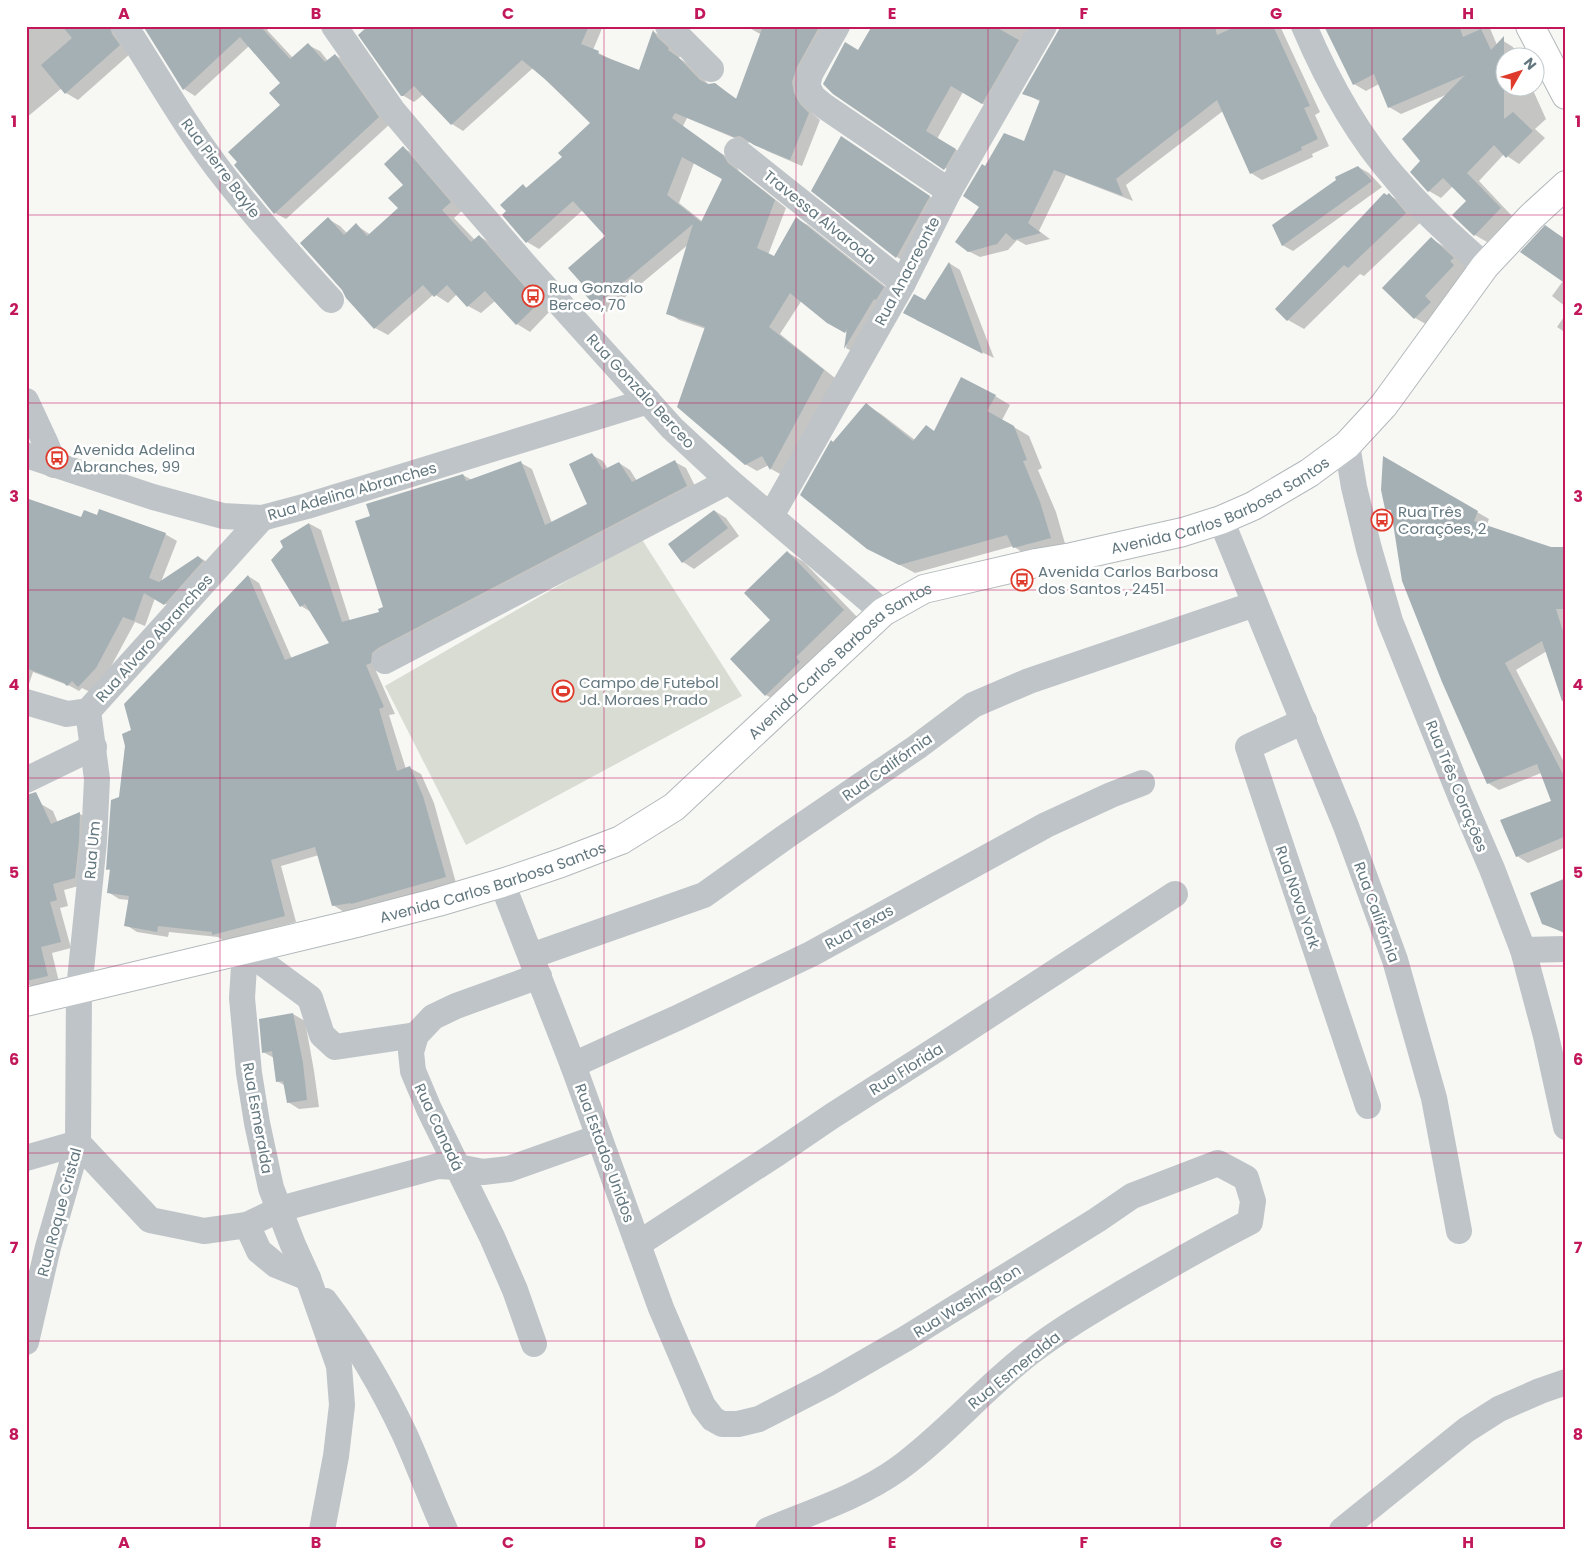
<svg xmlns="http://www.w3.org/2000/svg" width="1592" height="1556" font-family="Poppins,sans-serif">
<rect width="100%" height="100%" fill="#f7f7f4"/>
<!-- green -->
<polygon fill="#d8dcd3" points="641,538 742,696 466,845 385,686"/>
<!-- shadow -->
<g fill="#0003" fill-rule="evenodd">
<polygon points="26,26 123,26 131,53 78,100 66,93 62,88 26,118"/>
<polygon points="144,26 271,26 267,30 293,58 308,45 320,51 328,61 335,55 347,62 390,124 286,219 275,213 281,83 249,46 195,96 184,89"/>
<path d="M370,26H603L593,50L610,59V60L639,71L654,32L665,38L680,56L679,58L690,65L709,85H715L737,99L762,35L746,26H835L812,113L820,120L802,166L767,151L752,142L746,143L687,118L683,126L735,163L739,171L786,208L768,255L775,258L796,219L808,225L895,294L857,354L846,348L848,333L827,322L802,300L780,334L835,378L782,475L771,469L769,465L757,471L745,464L706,329L679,320L668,313L689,244L607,312L596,305L607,236L583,210L539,249L527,242L504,215L523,186L527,188L563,157L592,123L533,68L463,131L452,124L424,94L414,102L402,95ZM694,163L723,179L703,222L679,203Z"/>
<polygon points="874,26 1042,26 993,110 963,92 937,139 967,156 956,175 945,168 859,51"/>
<polygon points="1060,26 1280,26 1320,112 1315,115 1329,146 1312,154 1313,157 1262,180 1251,173 1223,111 1126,185 1133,201 1066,175 1039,231 1050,239 1026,245 1017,240 1008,250 980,257 968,251 981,207 985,168 1024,143 1041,102 1024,93 1058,34"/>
<polygon points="1325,26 1489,26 1497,45 1502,40 1513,47 1518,58 1504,58 1504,88 1532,88 1546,119 1535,129 1545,138 1519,164 1504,154 1479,181 1512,216 1487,242 1475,235 1454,215 1468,201 1453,186 1441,198 1429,191 1422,161 1448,94 1401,114 1389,107 1379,84 1366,91 1354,84"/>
<polygon points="842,138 941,204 908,264 897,257 812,190"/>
<polygon points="403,148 416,155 463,210 454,218 475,240 479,236 492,244 551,310 530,332 517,324 495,301 481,313 468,306 457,294 448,303 434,294 388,335 375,328 328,219 340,226 347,233 356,225 371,235 400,208 404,185"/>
<polygon points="1358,167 1369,173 1382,187 1293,251 1282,245 1338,180"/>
<polygon points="1389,195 1405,204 1421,222 1364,276 1360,274 1304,329 1288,320 1277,309"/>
<polygon points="1545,227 1566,239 1566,307 1552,296 1563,281"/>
<polygon points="1431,239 1447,248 1469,268 1431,327 1415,318"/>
<polygon points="949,263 960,270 994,358 916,320"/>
<polygon points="1566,314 1566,333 1557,327"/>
<polygon points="995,396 1010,405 1002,420 1029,436 1042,468 1038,470 1056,512 1066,547 1029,557 1013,546 915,573 868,548 833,443 866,405 881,414 915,440 935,432"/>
<polygon points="592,455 603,461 608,469 619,463 630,470 637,481 675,462 686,468 698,492 376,671 395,714 389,715 406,769 410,768 421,774 434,803 456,883 362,909 344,912 333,905 319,855 281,866 296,922 224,941 218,937 169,932 168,937 137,932 126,925 129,900 119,899 108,892 111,871 108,869 120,798 248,576 259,583 292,659 331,644 311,612 301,606 284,547 282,542 310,524 321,530 350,621 380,613 463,475 472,480 521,463 532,469 552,523 589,505"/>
<polygon points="1384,458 1489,519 1486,527 1551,548 1566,549 1566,708 1547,651 1516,670 1566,766 1566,847 1528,863 1517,856 1552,801 1541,773 1499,790 1488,783 1392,511 1386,508"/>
<polygon points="26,499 82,519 165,534 177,541 161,582 199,557 210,564 176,610 155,598 145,626 135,622 107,674 90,692 82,688 79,691 70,686 33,672 28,687 26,686"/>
<polygon points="715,511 726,518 739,536 694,569 683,562"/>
<polygon points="787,552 804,562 860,620 782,704 766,695 772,620"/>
<polygon points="26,803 41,804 53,811 58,823 80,814 91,820 86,884 64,890 68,906 60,908 71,948 52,953 59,982 34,988 26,983"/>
<polygon points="1566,879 1566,934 1543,923"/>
<polygon points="293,1014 305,1021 314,1071 319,1107 299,1109 288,1102 284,1085 277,1081 274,1058 263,1052"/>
</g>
<!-- building -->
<g fill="#a5b0b4" fill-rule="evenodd">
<polygon points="62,26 110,26 112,34 120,45 65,94 41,65 72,38"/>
<polygon points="143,26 260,26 290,59 308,43 325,62 335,54 379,117 274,214 234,165 237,162 228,152 280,105 269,93 280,83 240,37 183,90"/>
<path d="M368,26H589L581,44L599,51L598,54L639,70L653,30L657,37L669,48L668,50L678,57L700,80L708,84L715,83L736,99L763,26L819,27L797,67L792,82L794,93L800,104L809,113L790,160L754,145L740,136L734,137L675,113L672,118L723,155L728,163L775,200L757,248L774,256L796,217L884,287L876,300L874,299L844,349L847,328L845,333L827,323L790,293L769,327L824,370L770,470L762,456L745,465L677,407L705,327L666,314L693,224L595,306L580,289L583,285L568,268L605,236L573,201L526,243L502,215L506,211L500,205L523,184L526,188L562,157L558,153L590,123L546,80L522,60L451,125L414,86L403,96H401L358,35ZM682,157L722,179L701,222L667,195Z"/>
<polygon points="872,26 994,26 1019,40 982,104 951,86 935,114 926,131 956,149 944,170 833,94 823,84 845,42 858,50"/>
<polygon points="1061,26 1215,26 1217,35 1237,26 1273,26 1310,106 1304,108 1318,139 1301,147 1302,150 1250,174 1217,100 1116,179 1123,196 1054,170 1028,223 1041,233 1014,240 1006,233 997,244 968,252 955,242 979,207 963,196 982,164 985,166 1004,133 1024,141 1040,100 1022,94"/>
<polygon points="1324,26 1459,26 1463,37 1481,29 1491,50 1504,36 1504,119 1513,112 1533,131 1506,158 1494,145 1467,173 1501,208 1474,236 1452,215 1466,201 1443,178 1428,192 1410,172 1420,161 1402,139 1465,75 1388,108 1374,74 1353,85"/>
<polygon points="841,136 930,196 896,258 811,191"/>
<polygon points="403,146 451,202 442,210 471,242 479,235 539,303 516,325 485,291 467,307 447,285 434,297 423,285 374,329 346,298 342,290 300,243 328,217 344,235 356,223 367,236 398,208 388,198 403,185 384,164"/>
<polygon points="1358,166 1372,181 1282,246 1272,225 1336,180 1335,177"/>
<polygon points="1384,193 1387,195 1389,193 1406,213 1348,268 1344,265 1287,321 1275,309"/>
<polygon points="1545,225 1566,240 1566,284 1520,252"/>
<polygon points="1431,237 1454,258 1450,261 1454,265 1425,296 1431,302 1414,319 1382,288"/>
<polygon points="949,262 969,316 983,354 903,313 914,294 925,300"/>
<polygon points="961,377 996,395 987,411 1014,426 1027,460 1023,461 1040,502 1051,538 1013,548 1007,535 899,565 867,549 800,495 831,440 833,442 866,403 913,441 926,425 934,431"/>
<polygon points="592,453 603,470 619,462 632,482 675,460 687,486 378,648 372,653 371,663 366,665 384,707 379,709 397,771 410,766 423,796 446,877 351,904 351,903 332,906 315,847 271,860 285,916 212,935 212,932 158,926 157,932 124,926 129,896 107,893 110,869 106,870 111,800 119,797 125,746 122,734 131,730 124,704 248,575 285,660 329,643 305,604 300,607 271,560 283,547 280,541 309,523 342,622 379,612 378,609 383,607 355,521 370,516 366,504 463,474 466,481 521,461 545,525 587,504 569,464"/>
<polygon points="1383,456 1478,511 1474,521 1551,547 1566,547 1566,609 1556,609 1566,641 1566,700 1562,701 1542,641 1505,663 1566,780 1566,836 1516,857 1500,820 1551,801 1537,764 1487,784 1442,682 1402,581 1391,510 1385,509 1381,490"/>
<polygon points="26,498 81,517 84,510 97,515 99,509 166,533 149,578 159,582 198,556 203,561 164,605 144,593 134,621 123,617 96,668 78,687 72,681 67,686 64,683 26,668"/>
<polygon points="714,510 728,528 682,563 668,544"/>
<polygon points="787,551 844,610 796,657 800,662 765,696 730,659 770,620 744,593"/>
<polygon points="36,792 51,824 80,812 79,841 75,878 53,884 57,900 50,902 61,942 41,947 48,976 26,981 26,795"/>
<polygon points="1566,878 1566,933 1542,924 1530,893"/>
<polygon points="293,1013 303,1063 307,1100 287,1103 283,1081 276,1082 272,1051 262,1053 259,1019"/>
</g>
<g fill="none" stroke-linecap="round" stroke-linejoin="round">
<!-- major casing -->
<g stroke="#b2b8bb" stroke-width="30">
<g id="major">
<polyline points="1530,26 1566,95"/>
<path id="s1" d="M26,1002L357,923L438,902L502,883L561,863L621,840L674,807L883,612L924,589L1036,563L1072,557L1183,532L1221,520L1253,506L1309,473L1347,445L1384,405L1485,266L1531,217L1566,185"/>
</g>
</g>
<!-- minor -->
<g stroke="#bec4c7" stroke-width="26">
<path d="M125,26C158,77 188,131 226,179C259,221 295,261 331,300"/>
<polyline points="334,26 393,111 436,162 525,265 672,428 729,481 883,612"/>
<polyline points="668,26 711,69"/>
<polyline points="837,26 810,74 807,86 813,97 824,106 949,191"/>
<path d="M1304,26C1327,80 1357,135 1396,179C1423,211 1454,238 1485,266"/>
<polyline points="737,151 903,283"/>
<polyline points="26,401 46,444 54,465"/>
<polyline points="1347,445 1354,487 1369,549 1390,621 1460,795 1492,869 1523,950 1546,1036 1566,1127"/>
<polyline points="26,455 153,497 223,516 262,518 307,506 648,401"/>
<polyline points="771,516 903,283 949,191 1044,26"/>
<polyline points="1221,520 1346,826 1395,960 1434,1098 1459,1231"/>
<polyline points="385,661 729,481"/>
<polyline points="26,702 67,714 88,711 262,518"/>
<polyline points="1304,721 1248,747 1368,1106"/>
<polyline points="26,780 94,747"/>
<path d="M502,883L573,1065L661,1308L703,1406L713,1419L722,1424H738L759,1419L827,1384L905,1339L1097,1220L1132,1196L1218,1163L1246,1178L1253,1201L1250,1222C1207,1244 1165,1268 1124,1292C1092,1311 1061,1329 1031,1352C984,1388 946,1434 898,1469C859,1497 811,1512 768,1530"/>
<polyline points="245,950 242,998 249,1073 257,1123 271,1188 293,1245 308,1278 339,1366 342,1405 336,1456 322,1530"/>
<polyline points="245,950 310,998 322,1035 335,1047 416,1035"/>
<polyline points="1523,950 1566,949"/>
<polyline points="531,956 704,895 788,835 917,747 973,705 1029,681 1255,604"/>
<polyline points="573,1065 677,1018 811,954 1046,825 1111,795 1142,783"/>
<polyline points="26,1158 78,1143 150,1220 204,1231 247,1225"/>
<polyline points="638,1244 776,1154 832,1116 940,1047 1175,894"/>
<polyline points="308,1278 276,1265 259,1251 247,1225 280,1209 438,1166 458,1167 483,1172 509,1169 599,1137"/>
<path d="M325,1301C356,1342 383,1388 405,1435C419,1466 431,1499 445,1530"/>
<polyline points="26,1342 48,1247 78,1143 79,990 94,842 97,779 88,711"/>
<polyline points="534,1344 515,1290 492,1237 429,1109 413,1071 411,1052 416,1035 433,1017 456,1006 539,976"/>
<polyline points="1342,1530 1466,1430 1499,1409 1540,1391 1566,1382"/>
</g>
<!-- major -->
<use href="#major" stroke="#fff" stroke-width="28"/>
</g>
<!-- grid -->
<path fill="none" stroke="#c2185b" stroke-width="1" stroke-opacity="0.55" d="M220,26V1530M412,26V1530M604,26V1530M796,26V1530M988,26V1530M1180,26V1530M1372,26V1530M26,215H1566M26,403H1566M26,590H1566M26,778H1566M26,966H1566M26,1153H1566M26,1341H1566"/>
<!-- icons -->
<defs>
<g id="bus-ring" transform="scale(1.125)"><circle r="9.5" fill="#fff" stroke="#df3b2c" stroke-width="1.5"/><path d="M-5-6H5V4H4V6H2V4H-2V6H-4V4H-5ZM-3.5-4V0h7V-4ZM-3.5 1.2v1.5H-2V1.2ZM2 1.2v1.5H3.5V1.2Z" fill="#df3b2c"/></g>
<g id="stadium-ring" transform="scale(1.125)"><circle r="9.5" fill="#fff" stroke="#df3b2c" stroke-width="1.5"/><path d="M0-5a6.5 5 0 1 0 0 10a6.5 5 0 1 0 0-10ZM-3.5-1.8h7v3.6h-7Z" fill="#df3b2c"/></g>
</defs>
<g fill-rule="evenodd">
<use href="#bus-ring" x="533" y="296"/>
<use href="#bus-ring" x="57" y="458"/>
<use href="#bus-ring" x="1382" y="520"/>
<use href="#bus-ring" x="1022" y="580"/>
<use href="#stadium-ring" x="563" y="691"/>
</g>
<g text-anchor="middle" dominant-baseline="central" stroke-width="5" stroke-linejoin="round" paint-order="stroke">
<!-- street labels -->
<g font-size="15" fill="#63777f" stroke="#fff">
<text transform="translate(221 168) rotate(53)">Rua Pierre Bayle</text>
<text transform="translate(820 217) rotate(39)">Travessa Alvaroda</text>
<text transform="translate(907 271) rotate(-62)">Rua Anacreonte</text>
<text transform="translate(641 391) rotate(47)">Rua Gonzalo Berceo</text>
<text transform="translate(352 491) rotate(-16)">Rua Adelina Abranches</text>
<text stroke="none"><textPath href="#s1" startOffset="1322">Avenida Carlos Barbosa Santos</textPath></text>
<text transform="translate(154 638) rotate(-48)">Rua Alvaro Abranches</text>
<text stroke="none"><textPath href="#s1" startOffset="902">Avenida Carlos Barbosa Santos</textPath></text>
<text transform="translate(887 767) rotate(-35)">Rua Califórnia</text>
<text transform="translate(1457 786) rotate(68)">Rua Três Corações</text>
<text transform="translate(92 850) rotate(-85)">Rua Um</text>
<text stroke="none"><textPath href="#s1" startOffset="482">Avenida Carlos Barbosa Santos</textPath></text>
<text transform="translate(1298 897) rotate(71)">Rua Nova York</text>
<text transform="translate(1377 912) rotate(70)">Rua Califórnia</text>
<text transform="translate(859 927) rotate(-29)">Rua Texas</text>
<text transform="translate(906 1069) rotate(-32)">Rua Florida</text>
<text transform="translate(258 1118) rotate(80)">Rua Esmeralda</text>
<text transform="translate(439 1127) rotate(65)">Rua Canadá</text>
<text transform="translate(605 1153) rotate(70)">Rua Estados Unidos</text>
<text transform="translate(59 1212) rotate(-75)">Rua Roque Cristal</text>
<text transform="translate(967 1301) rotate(-32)">Rua Washington</text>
<text transform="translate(1014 1370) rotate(-39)">Rua Esmeralda</text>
</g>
<!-- poi labels -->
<g font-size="15" fill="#63777f" stroke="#fff" text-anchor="start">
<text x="549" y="287">Rua Gonzalo<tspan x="549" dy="17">Berceo, 70</tspan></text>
<text x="73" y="449">Avenida Adelina<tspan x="73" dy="17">Abranches, 99</tspan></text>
<text x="1398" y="511">Rua Três<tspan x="1398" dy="17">Corações, 2</tspan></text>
<text x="1038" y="571">Avenida Carlos Barbosa<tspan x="1038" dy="17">dos Santos , 2451</tspan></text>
<text x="579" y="682">Campo de Futebol<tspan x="579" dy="17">Jd. Moraes Prado</tspan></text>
</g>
</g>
<!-- border -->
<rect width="1592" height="1556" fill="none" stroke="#ffffff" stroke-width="55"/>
<!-- north arrow -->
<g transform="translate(1520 72) rotate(51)"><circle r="24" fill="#ffffff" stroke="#c1c9cc"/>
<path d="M0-4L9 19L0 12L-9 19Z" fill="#df3b2c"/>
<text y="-8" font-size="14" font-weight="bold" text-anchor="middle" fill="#63777f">N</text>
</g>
<rect x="28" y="28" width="1536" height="1500" fill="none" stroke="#c2185b" stroke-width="2"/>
<g font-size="16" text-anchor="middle" font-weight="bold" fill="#c2185b">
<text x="124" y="19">A</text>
<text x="316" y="19">B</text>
<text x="508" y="19">C</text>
<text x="700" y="19">D</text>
<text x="892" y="19">E</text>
<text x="1084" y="19">F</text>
<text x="1276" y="19">G</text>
<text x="1468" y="19">H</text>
<text x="14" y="127">1</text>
<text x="1578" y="127">1</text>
<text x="14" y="315">2</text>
<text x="1578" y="315">2</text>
<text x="14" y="502">3</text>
<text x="1578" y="502">3</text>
<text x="14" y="690">4</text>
<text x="1578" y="690">4</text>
<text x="14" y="878">5</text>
<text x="1578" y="878">5</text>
<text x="14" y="1065">6</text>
<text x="1578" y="1065">6</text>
<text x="14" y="1253">7</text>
<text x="1578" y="1253">7</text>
<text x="14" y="1440">8</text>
<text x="1578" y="1440">8</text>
<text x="124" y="1548">A</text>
<text x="316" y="1548">B</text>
<text x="508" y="1548">C</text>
<text x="700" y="1548">D</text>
<text x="892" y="1548">E</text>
<text x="1084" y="1548">F</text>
<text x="1276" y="1548">G</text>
<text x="1468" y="1548">H</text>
</g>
</svg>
